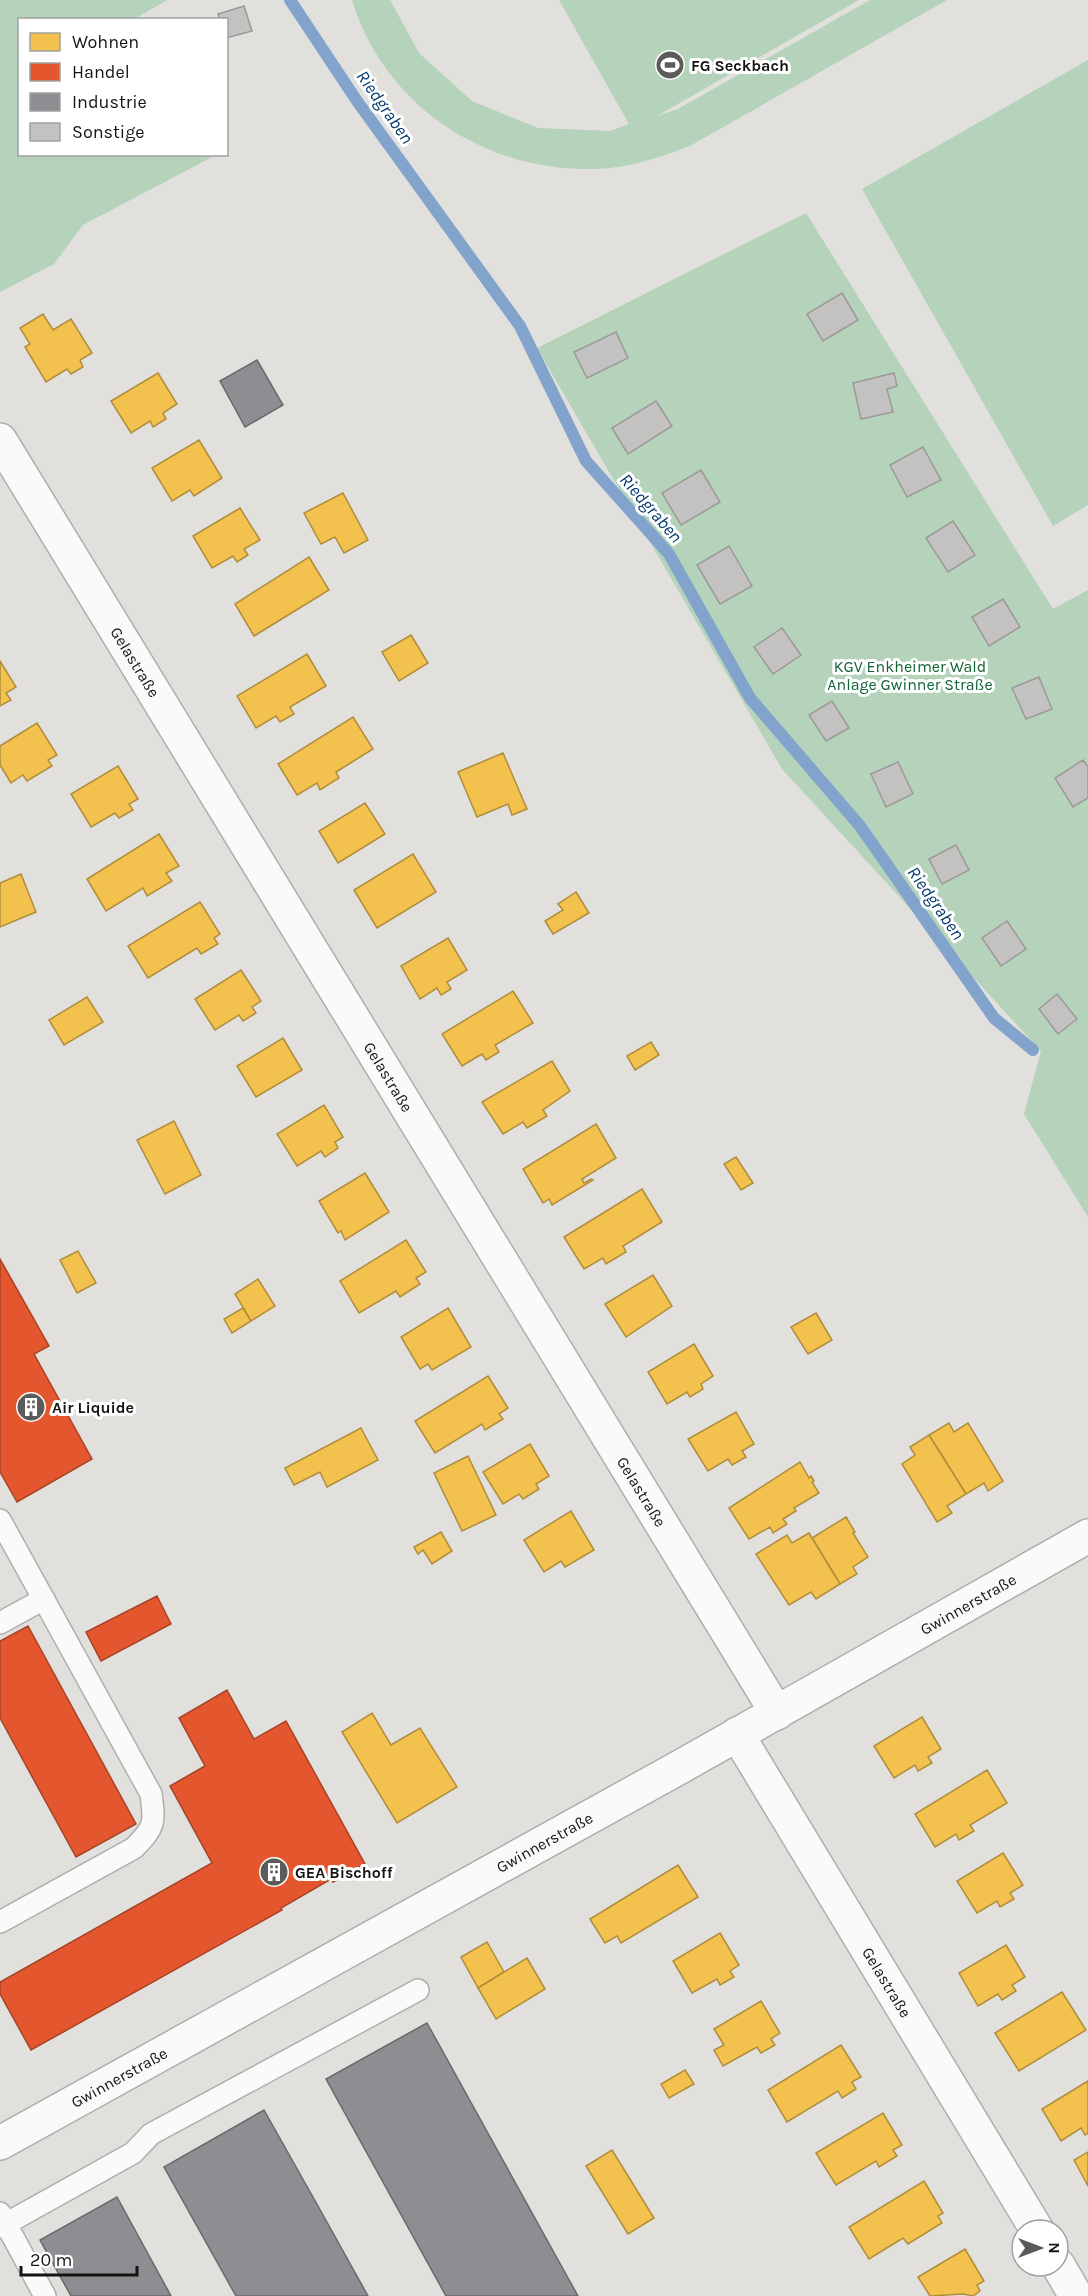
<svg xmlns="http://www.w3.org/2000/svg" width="1088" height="2296" font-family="Karla,sans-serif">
<rect width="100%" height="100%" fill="#e1e0dd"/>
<!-- green -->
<g fill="#b5d2bb">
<polygon points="0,0 167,0 136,18 136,19 20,20 20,154 214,156 83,225 54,264 0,292"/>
<path d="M352,0H390L419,53L472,101L538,128L610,131L629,124L559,0H859L657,116L678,109L870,0H947L690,146C658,158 627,169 592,169C484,171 384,105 352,0Z"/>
<polygon points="1088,60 1088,505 1053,526 862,189"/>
<polygon points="806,213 1053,609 1088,590 1088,1217 1024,1114 1041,1051 782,769 537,348"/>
</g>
<!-- homes -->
<g fill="#f2c14e" stroke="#b08d3c" stroke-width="1.5">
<polygon points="43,314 53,330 71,319 92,353 80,360 83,367 71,374 67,369 46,382 25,347 30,344 20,328"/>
<polygon points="158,373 177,404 163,413 166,419 153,427 150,421 131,433 111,401"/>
<polygon points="199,440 222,478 194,496 190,490 172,501 152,468"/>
<polygon points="343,493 368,540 344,553 335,537 321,544 304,513"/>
<polygon points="240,508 260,540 244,549 248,555 237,562 233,556 212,568 193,536"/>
<polygon points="309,557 329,590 254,636 235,604"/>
<polygon points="411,635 428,663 399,681 382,652"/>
<polygon points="307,654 326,686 290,707 294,714 280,722 276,716 256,728 237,696"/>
<polygon points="0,661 16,687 6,693 11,700 0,706"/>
<polygon points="353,717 373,749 336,772 339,778 320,790 317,783 297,795 278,764"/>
<polygon points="37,723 57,755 48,760 52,766 27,781 23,775 11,783 0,765 0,746"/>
<polygon points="503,753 527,809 512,815 508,804 477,817 458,772"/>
<polygon points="118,766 138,799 129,804 133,810 119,818 115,813 91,827 71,794"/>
<polygon points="365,803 385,834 338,863 319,831"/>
<polygon points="159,834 179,866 166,873 172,881 147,896 143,888 106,911 87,879"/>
<polygon points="413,854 436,892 377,928 354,890"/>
<polygon points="21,874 36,912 0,927 0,883"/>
<polygon points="576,892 589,913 553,934 545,921 563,910 558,904"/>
<polygon points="200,902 220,934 214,938 218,944 201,954 197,948 148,978 128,946"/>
<polygon points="448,938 467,970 447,982 451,989 441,995 437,988 420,999 401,966"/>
<polygon points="241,970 261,1001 252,1007 256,1013 243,1021 239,1015 215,1030 195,999"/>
<polygon points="513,991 533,1023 495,1045 499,1052 486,1060 482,1054 462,1066 442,1034"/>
<polygon points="87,997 103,1022 64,1045 49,1020"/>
<polygon points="283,1038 302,1070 256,1097 237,1066"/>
<polygon points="651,1042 659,1055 635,1070 627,1056"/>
<polygon points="552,1061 570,1091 543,1110 547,1116 527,1128 523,1122 503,1134 482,1102"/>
<polygon points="324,1105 343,1137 335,1142 338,1148 325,1157 321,1151 297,1166 277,1134"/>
<polygon points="174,1121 201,1175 165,1194 137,1140"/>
<polygon points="596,1124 616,1158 582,1179 584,1183 591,1179 593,1180 552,1205 549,1199 543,1203 523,1169"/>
<polygon points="736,1157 753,1183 741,1190 724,1164"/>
<polygon points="365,1173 389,1212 345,1240 341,1231 338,1233 319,1201"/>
<polygon points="642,1189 662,1222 623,1246 626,1252 606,1264 603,1258 584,1269 564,1237"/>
<polygon points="406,1240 426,1272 416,1278 420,1284 400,1297 396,1291 359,1313 340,1281"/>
<polygon points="78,1251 96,1283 77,1293 60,1260"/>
<polygon points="653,1275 672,1306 626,1337 605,1304"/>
<polygon points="258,1279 275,1306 251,1321 235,1294"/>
<polygon points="243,1308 251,1321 232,1333 224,1319"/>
<polygon points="448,1308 471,1347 432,1370 428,1364 420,1369 401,1337"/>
<polygon points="816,1313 832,1340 808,1354 791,1327"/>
<polygon points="694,1344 713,1376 701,1384 703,1389 690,1397 687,1392 667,1404 648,1372"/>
<polygon points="488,1376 508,1408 499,1414 503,1419 485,1430 482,1424 435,1453 415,1421"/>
<polygon points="736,1412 754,1444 742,1451 746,1457 732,1465 728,1459 708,1471 688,1439"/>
<polygon points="949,1423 954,1432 968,1423 1003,1481 988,1491 984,1483 966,1494 929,1435"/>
<polygon points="361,1428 378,1460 327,1487 320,1472 294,1485 285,1468"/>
<polygon points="929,1435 966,1494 947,1506 952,1513 937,1522 902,1464 915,1455 910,1447"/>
<polygon points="530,1444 549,1476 536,1484 539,1489 523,1499 519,1494 503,1504 483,1472"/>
<polygon points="468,1456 496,1515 462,1531 434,1473"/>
<polygon points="800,1462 809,1478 811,1476 814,1481 812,1482 819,1493 794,1508 796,1511 783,1519 787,1524 773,1533 770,1527 749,1539 729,1508"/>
<polygon points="571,1511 594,1550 565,1567 561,1561 544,1572 524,1540"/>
<polygon points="846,1517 855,1532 853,1533 868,1557 853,1567 857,1574 840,1584 812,1538"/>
<polygon points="441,1532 452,1551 432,1564 423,1550 418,1554 414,1547"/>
<polygon points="809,1533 840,1584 816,1599 811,1592 789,1605 756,1554 787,1535 792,1543"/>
<polygon points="372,1713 391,1745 420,1728 457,1787 397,1823 342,1732"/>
<polygon points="922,1717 941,1749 928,1757 932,1763 918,1771 915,1765 894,1778 874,1746"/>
<polygon points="987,1770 1007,1803 970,1825 974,1831 959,1840 956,1834 935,1847 915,1814"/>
<polygon points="1003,1853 1023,1885 1010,1893 1014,1899 1000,1907 997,1901 977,1913 957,1881"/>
<polygon points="678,1865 698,1897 621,1943 617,1936 605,1943 590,1919"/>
<polygon points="720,1933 739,1965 730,1971 734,1977 720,1985 717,1979 692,1993 673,1961"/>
<polygon points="487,1942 504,1972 478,1988 461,1957"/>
<polygon points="1006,1945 1025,1977 1012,1985 1016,1991 1002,2000 998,1994 978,2006 959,1973"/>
<polygon points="527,1958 545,1989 496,2019 478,1988"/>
<polygon points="1062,1992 1086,2030 1019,2071 995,2033"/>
<polygon points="761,2001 780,2033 771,2039 775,2045 761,2053 757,2047 723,2066 714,2050 724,2045 714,2029"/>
<polygon points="841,2045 861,2077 852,2082 856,2089 842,2098 838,2091 787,2122 768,2090"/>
<polygon points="685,2070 694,2084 669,2098 661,2084"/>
<polygon points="1088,2081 1088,2133 1085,2135 1081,2128 1061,2141 1042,2109"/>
<polygon points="883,2113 902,2145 893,2150 897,2156 879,2167 876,2161 836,2185 816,2153"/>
<polygon points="612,2150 654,2218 628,2234 586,2166"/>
<polygon points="1088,2152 1088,2186 1074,2160"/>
<polygon points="924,2181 943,2213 938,2216 942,2223 908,2244 903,2238 869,2259 849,2227"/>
<polygon points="965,2249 984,2281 977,2285 980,2291 973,2296 963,2294 930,2296 918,2277"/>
</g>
<!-- shops -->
<g fill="#e4572e" stroke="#a64326" stroke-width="1.5">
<polygon points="0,1259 49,1346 34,1354 92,1459 17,1502 0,1472"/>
<polygon points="157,1596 171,1624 101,1661 86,1632"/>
<polygon points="28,1626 136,1824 76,1857 0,1718 0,1641"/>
<polygon points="227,1690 254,1739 286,1721 365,1864 333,1882 331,1879 281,1908 282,1910 31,2050 0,1994 0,1982 212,1863 170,1786 205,1766 179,1718"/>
</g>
<!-- industry -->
<g fill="#8d8d92" stroke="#69696c" stroke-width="1.5">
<polygon points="257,360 283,405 245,427 220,381"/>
<polygon points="427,2023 578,2296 446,2296 326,2079"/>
<polygon points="264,2110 318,2206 368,2296 236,2296 164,2167"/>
<polygon points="117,2197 171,2296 71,2296 40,2240"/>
</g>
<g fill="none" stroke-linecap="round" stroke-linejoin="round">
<!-- stream -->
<polyline stroke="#82a4cc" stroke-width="12" points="290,0 357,101 520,326 586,461 669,554 750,698 860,826 994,1018 1033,1050"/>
</g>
<!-- building -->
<g fill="#c3c2c0" stroke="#9b9a98" stroke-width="1.5">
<polygon points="244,6 252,31 226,38 226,20 220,20 218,14"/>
<polygon points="842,293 858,320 823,341 807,314"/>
<polygon points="616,332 628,358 587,378 574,352"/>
<polygon points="894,373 897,386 887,389 893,412 861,419 853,383"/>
<polygon points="656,401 672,426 628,454 612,428"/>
<polygon points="923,447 941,480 907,497 890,465"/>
<polygon points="701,470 720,502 681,525 662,493"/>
<polygon points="953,521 975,555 948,572 926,538"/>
<polygon points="729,546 752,586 720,604 697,565"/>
<polygon points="1003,599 1020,627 989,646 972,617"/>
<polygon points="782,628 801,655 773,674 754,647"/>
<polygon points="1039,677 1052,709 1026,719 1012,688"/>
<polygon points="832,701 849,728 826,741 809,715"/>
<polygon points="1083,760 1088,767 1088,798 1073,807 1055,778"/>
<polygon points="898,762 913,794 886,807 871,774"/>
<polygon points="956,845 969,870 942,884 929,859"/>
<polygon points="1007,921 1026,949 1001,966 982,938"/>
<polygon points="1057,994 1077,1019 1058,1034 1039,1009"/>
</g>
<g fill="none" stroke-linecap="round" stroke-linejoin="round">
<!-- lane casing -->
<g stroke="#b0aeac" stroke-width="24">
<g id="lane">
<path d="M0,1520L151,1794C155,1823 155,1827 134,1848L0,1922"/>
<polyline points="0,1623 44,1599"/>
<polyline points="0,2213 45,2296"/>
<polyline points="0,2227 133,2153 151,2134 418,1990"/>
</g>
</g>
<!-- street casing -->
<g stroke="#b0aeac" stroke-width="36">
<g id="street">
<path id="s1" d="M0,440L777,1713"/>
<path id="s2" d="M737,1734L1037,2230"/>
<path id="s3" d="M0,2143L680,1767L1088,1536"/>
<polyline points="1058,2265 1076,2296"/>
</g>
</g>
<!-- lane -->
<use href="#lane" stroke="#fafafa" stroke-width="21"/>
<!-- street -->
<use href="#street" stroke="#fafafa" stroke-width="33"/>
</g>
<!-- icons -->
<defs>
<g id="stadium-disc" transform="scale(1.5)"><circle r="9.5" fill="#5c5b5a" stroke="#fff"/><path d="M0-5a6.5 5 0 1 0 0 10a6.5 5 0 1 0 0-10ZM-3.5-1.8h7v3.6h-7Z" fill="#fff"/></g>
<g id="building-disc" transform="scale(1.5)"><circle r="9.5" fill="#5c5b5a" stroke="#fff"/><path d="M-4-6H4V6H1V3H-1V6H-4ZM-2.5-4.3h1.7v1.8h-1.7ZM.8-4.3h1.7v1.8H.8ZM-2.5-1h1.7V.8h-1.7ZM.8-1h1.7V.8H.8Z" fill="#fff"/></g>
</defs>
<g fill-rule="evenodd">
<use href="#stadium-disc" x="670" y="65"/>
<use href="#building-disc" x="31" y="1407"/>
<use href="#building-disc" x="274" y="1872"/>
</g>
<g text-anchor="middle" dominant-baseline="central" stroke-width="6" stroke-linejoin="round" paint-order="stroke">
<!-- poi labels -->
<g font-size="16" font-weight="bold" fill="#151413" stroke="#fff" text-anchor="start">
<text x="691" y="65">FG Seckbach</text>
<text x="52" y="1407">Air Liquide</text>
<text x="295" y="1872">GEA Bischoff</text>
</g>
<!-- street labels -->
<g font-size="16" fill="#151413" stroke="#fff">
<text stroke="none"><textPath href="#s1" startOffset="260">Gelastraße</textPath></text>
<text stroke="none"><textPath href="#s1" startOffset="746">Gelastraße</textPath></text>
<text stroke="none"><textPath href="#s1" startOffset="1232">Gelastraße</textPath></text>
<text stroke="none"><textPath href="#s3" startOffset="1108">Gwinnerstraße</textPath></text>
<text stroke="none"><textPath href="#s3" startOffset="622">Gwinnerstraße</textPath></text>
<text stroke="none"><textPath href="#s2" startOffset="290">Gelastraße</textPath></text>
<text stroke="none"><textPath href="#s3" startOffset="136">Gwinnerstraße</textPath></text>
</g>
<!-- park labels -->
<g font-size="16" fill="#126435" stroke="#fff">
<text x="910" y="666">KGV Enkheimer Wald<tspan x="910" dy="18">Anlage Gwinner Straße</tspan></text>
</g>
<!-- water labels -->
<g font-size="18" font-style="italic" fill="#043970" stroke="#fff">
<text transform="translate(385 107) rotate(55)">Riedgraben</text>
<text transform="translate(651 508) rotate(49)">Riedgraben</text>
<text transform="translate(936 903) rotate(55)">Riedgraben</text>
</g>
</g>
<!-- legend -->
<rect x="18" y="18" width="210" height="138" fill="#ffffff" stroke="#a1a1a1" stroke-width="1.5"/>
<rect x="30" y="33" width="30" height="18" fill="#f2c14e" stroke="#a1a1a1" stroke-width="1.5"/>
<text x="72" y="48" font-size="18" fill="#151413">Wohnen</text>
<rect x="30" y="63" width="30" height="18" fill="#e4572e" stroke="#a1a1a1" stroke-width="1.5"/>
<text x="72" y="78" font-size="18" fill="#151413">Handel</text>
<rect x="30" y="93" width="30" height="18" fill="#8d8d92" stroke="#a1a1a1" stroke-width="1.5"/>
<text x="72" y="108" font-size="18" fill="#151413">Industrie</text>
<rect x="30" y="123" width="30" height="18" fill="#c3c2c0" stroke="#a1a1a1" stroke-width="1.5"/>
<text x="72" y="138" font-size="18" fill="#151413">Sonstige</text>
<!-- north arrow -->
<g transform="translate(1040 2248) rotate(90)"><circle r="28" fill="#ffffff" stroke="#a1a1a1" stroke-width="1.5"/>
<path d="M0-4.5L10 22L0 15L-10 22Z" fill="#5c5b5a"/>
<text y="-9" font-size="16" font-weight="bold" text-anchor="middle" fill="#151413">N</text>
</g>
<!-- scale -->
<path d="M21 2266v9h116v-9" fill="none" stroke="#151413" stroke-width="3"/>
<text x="30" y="2266" font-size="18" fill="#151413" stroke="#ffffff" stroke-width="4.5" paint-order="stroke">20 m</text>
</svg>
